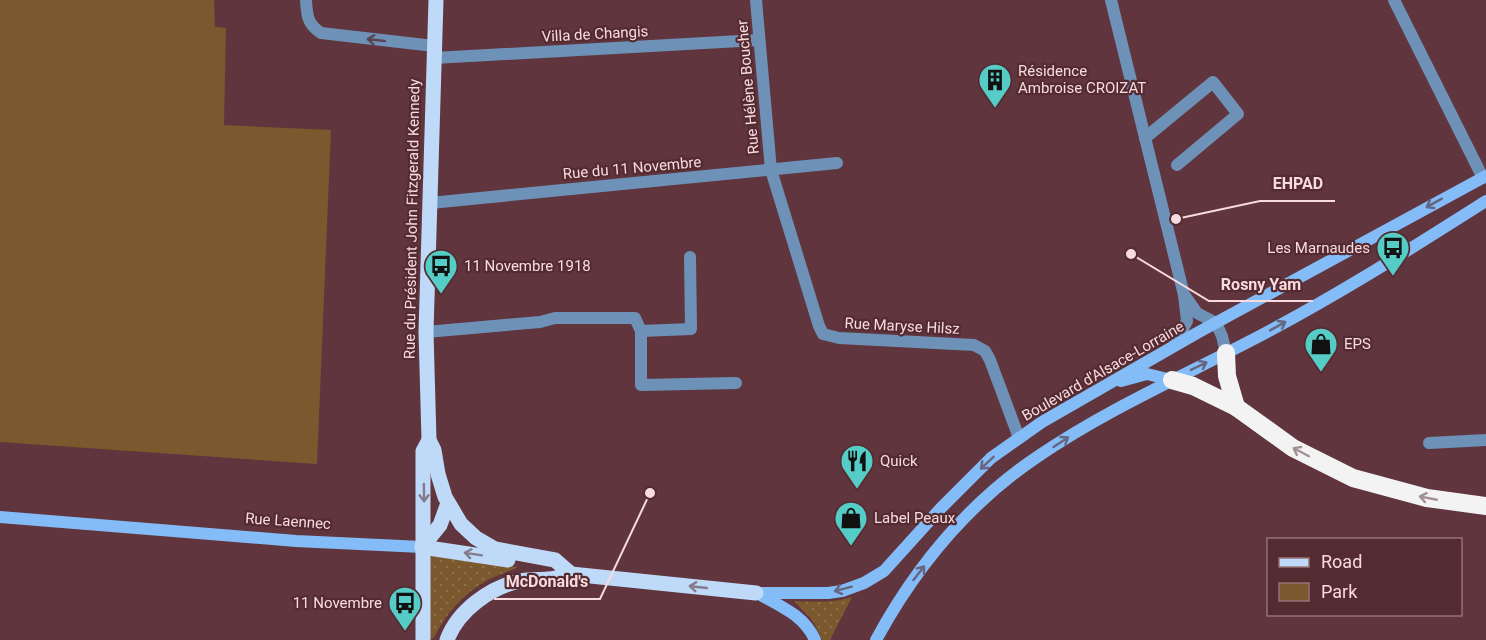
<svg xmlns="http://www.w3.org/2000/svg" width="1486" height="640" font-family="Roboto,sans-serif">
<defs>
<pattern id="grass-dots" width="8" height="8" patternUnits="userSpaceOnUse" patternTransform="scale(1.5)"><rect width="8" height="8" fill="#7b582d"/><path d="M2 2h.1M6 6h.1" fill="none" stroke="#8e6f4b" stroke-width="1.8" stroke-linecap="round"/></pattern>
</defs>
<rect width="100%" height="100%" fill="#60353d"/>
<!-- grass -->
<g fill="url(#grass-dots)">
<path d="M432,551L518,567C509,572 498,575 488,580C464,593 446,613 434,638L429,640L430,553Z"/>
<path d="M852,597L830,640H822L813,621L794,601C814,602 832,603 852,597Z"/>
</g>
<!-- green -->
<polygon fill="#7b582d" points="0,0 214,0 215,27 226,28 224,125 331,130 317,464 0,442"/>
<g fill="none" stroke-linecap="round" stroke-linejoin="round">
<!-- street -->
<g stroke="#6e92b7" stroke-width="12">
<path d="M306,0C307,15 307,24 321,33L434,46"/>
<polyline points="756,0 771,170 819,326 823,334 839,338 974,345 985,351 990,360 1019,438"/>
<polyline points="1111,0 1184,295 1187,321 1174,346"/>
<polyline points="1394,0 1483,178"/>
<polyline points="434,58 758,40"/>
<polyline points="1145,138 1213,82 1238,114 1177,165"/>
<polyline points="430,203 837,163"/>
<polyline points="1185,296 1197,313 1216,323 1222,336 1226,353"/>
<polyline points="641,331 691,329 690,257"/>
<polyline points="426,332 540,322 555,318 635,318 641,331 641,385 736,383"/>
<polyline points="1429,443 1486,440"/>
</g>
<!-- secondary -->
<g stroke="#83bcf7" stroke-width="12">
<polyline points="1121,381 1147,374 1172,380"/>
<polyline points="0,517 296,541 422,547"/>
<polyline points="756,593 828,593 842,591 864,583 884,571 941,508 991,458 1042,422 1197,333 1486,176"/>
<path d="M757,593C780,606 804,615 815,640"/>
<path d="M876,640C915,568 969,503 1037,457C1104,411 1179,378 1252,340C1333,298 1409,250 1486,201"/>
</g>
<!-- primary -->
<g stroke="#bedaf8" stroke-width="15">
<polyline points="436,0 426,332 429,440 434,450 438,474 445,497 461,524 476,538 495,549 555,560 571,574"/>
<polyline points="422,547 508,560"/>
<polyline points="422,547 440,525 448,503"/>
<polyline points="563,571 571,574 756,593"/>
<polyline points="423,640 423,451 429,440"/>
<path d="M447,640C458,610 491,587 520,581C530,579 539,580 548,579C556,579 564,576 571,574"/>
</g>
<!-- highway -->
<g stroke="#f3f3f3" stroke-width="18">
<polyline points="1226,353 1227,376 1236,407"/>
<polyline points="1172,380 1193,386 1236,407 1293,448 1353,478 1427,498 1486,506"/>
</g>
</g>
<!-- one-way arrows -->
<defs><path id="oneway-shaft" d="M-6 0H5M1.5-3L5.5 0L1.5 3" fill="none" stroke-width="1.6" stroke-linecap="round" stroke-linejoin="round" transform="scale(1.5)"/></defs>
<use stroke="#5b4553" href="#oneway-shaft" transform="translate(376 40) rotate(-174)"/>
<g stroke="#676581">
<use href="#oneway-shaft" transform="translate(1434 203) rotate(151)"/>
<use href="#oneway-shaft" transform="translate(1278 326) rotate(-29)"/>
<use href="#oneway-shaft" transform="translate(1199 366) rotate(-26)"/>
<use href="#oneway-shaft" transform="translate(1061 442) rotate(-33)"/>
<use href="#oneway-shaft" transform="translate(987 463) rotate(137)"/>
<use href="#oneway-shaft" transform="translate(919 573) rotate(-52)"/>
<use href="#oneway-shaft" transform="translate(843 589) rotate(165)"/>
</g>
<g stroke="#a48f92">
<use href="#oneway-shaft" transform="translate(1301 452) rotate(-152)"/>
<use href="#oneway-shaft" transform="translate(1428 498) rotate(-169)"/>
</g>
<g stroke="#847a8b">
<use href="#oneway-shaft" transform="translate(424 493) rotate(89)"/>
<use href="#oneway-shaft" transform="translate(473 554) rotate(-171)"/>
<use href="#oneway-shaft" transform="translate(698 587) rotate(-174)"/>
</g>
<!-- icons -->
<defs>
<g id="building-pin" transform="scale(1.725)"><path d="M0 17L-7.5 6A9.5 9.5 0 1 1 7.5 6Z" fill="#55cdc6" stroke="#552b32"/><path d="M-4-6H4V6H1V3H-1V6H-4ZM-2.5-4.3h1.7v1.8h-1.7ZM.8-4.3h1.7v1.8H.8ZM-2.5-1h1.7V.8h-1.7ZM.8-1h1.7V.8H.8Z" fill="#111"/></g>
<g id="bus-pin" transform="scale(1.725)"><path d="M0 17L-7.5 6A9.5 9.5 0 1 1 7.5 6Z" fill="#55cdc6" stroke="#552b32"/><path d="M-5-6H5V4H4V6H2V4H-2V6H-4V4H-5ZM-3.5-4V0h7V-4ZM-3.5 1.2v1.5H-2V1.2ZM2 1.2v1.5H3.5V1.2Z" fill="#111"/></g>
<g id="shop-pin" transform="scale(1.725)"><path d="M0 17L-7.5 6A9.5 9.5 0 1 1 7.5 6Z" fill="#55cdc6" stroke="#552b32"/><path d="M-5-2.5h2.3a2.7 3.5 0 0 1 5.4 0H5L5.5 6h-11ZM-1.5-2.5h3a1.5 2.3 0 0 0-3 0Z" fill="#111"/></g>
<g id="restaurant-pin" transform="scale(1.725)"><path d="M0 17L-7.5 6A9.5 9.5 0 1 1 7.5 6Z" fill="#55cdc6" stroke="#552b32"/><path d="M-5-6h1v4h1v-4h1v4h1v-4h1v5L-1.5 .5V6h-2V.5L-5-1ZM5-6V6H3V1.5H1.5Q1.5-4 5-6Z" fill="#111"/></g>
</defs>
<g fill-rule="evenodd">
<use href="#building-pin" x="995" y="80"/>
<use href="#bus-pin" x="1393" y="248"/>
<use href="#bus-pin" x="441" y="266"/>
<use href="#shop-pin" x="1321" y="344"/>
<use href="#restaurant-pin" x="857" y="461"/>
<use href="#shop-pin" x="851" y="518"/>
<use href="#bus-pin" x="405" y="603"/>
</g>
<g text-anchor="middle" dominant-baseline="central" stroke-width="4.5" stroke-linejoin="round" paint-order="stroke">
<!-- street labels -->
<g font-size="15" fill="#f7dbdf" stroke="#552b32">
<text transform="translate(595 34) rotate(-3)">Villa de Changis</text>
<text transform="translate(748 87) rotate(-95)">Rue Hélène Boucher</text>
<text transform="translate(632 168) rotate(-5)">Rue du 11 Novembre</text>
<text transform="translate(412 219) rotate(-89)">Rue du Président John Fitzgerald Kennedy</text>
<text transform="translate(902 326) rotate(3)">Rue Maryse Hilsz</text>
<text transform="translate(1103 371) rotate(-30)">Boulevard d'Alsace-Lorraine</text>
<text transform="translate(288 521) rotate(4)">Rue Laennec</text>
</g>
<!-- poi labels -->
<g font-size="15" fill="#f7dbdf" stroke="#552b32" text-anchor="start">
<text x="1018" y="71">Résidence<tspan x="1018" dy="17">Ambroise CROIZAT</tspan></text>
<text x="1370" y="248" text-anchor="end">Les Marnaudes</text>
<text x="464" y="266">11 Novembre 1918</text>
<text x="1344" y="344">EPS</text>
<text x="880" y="461">Quick</text>
<text x="874" y="518">Label Peaux</text>
<text x="382" y="603" text-anchor="end">11 Novembre</text>
</g>
</g>
<!-- callouts -->
<path fill="none" stroke="#f7dbdf" stroke-width="2" d="M1176 219L1260 201H1335M1131 254L1209 301H1313M650 493L600 599H494"/>
<g fill="#f7dbdf" stroke="#552b32" stroke-width="2">
<circle cx="1176" cy="219" r="6"/>
<circle cx="1131" cy="254" r="6"/>
<circle cx="650" cy="493" r="6"/>
</g>
<g font-size="16" text-anchor="middle" font-weight="bold" fill="#f7dbdf" stroke="#552b32" stroke-width="4.5" stroke-linejoin="round" paint-order="stroke">
<text x="1298" y="189">EHPAD</text>
<text x="1261" y="290">Rosny Yam</text>
<text x="547" y="587">McDonald's</text>
</g>
<!-- legend -->
<rect x="1267" y="538" width="195" height="78" fill="#552b32" stroke="#967177" stroke-width="1.5"/>
<rect x="1279" y="558" width="30" height="9" fill="#bedaf8" stroke="#967177" stroke-width="1.5"/>
<text x="1321" y="568" font-size="18" fill="#f7dbdf">Road</text>
<rect x="1279" y="583" width="30" height="18" fill="#7b582d" stroke="#967177" stroke-width="1.5"/>
<text x="1321" y="598" font-size="18" fill="#f7dbdf">Park</text>
</svg>
